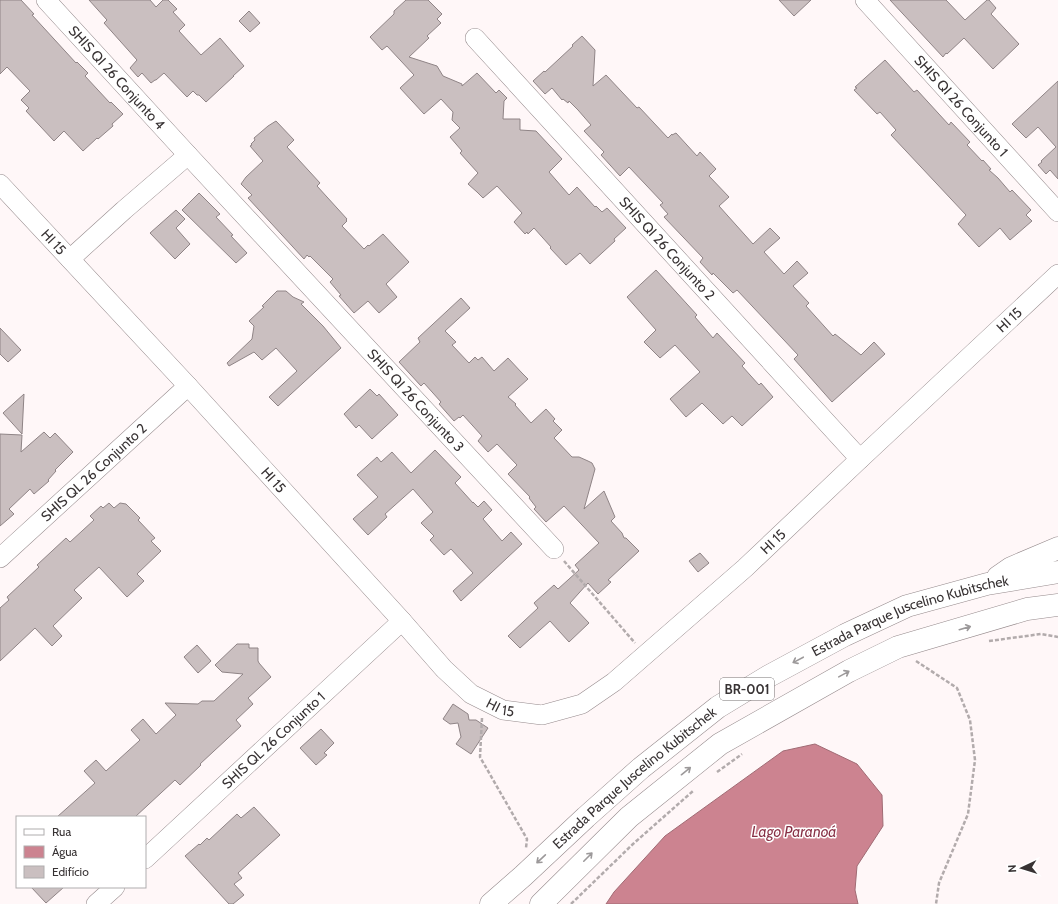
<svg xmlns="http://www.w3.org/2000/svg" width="1058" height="904" font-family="Cabin,sans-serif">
<rect width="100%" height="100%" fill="#fff7f8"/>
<!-- water -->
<polygon fill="#cc8390" stroke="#a06b74" points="815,744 857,764 882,795 883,826 857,866 855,890 858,904 606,904 614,892 665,836 783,751"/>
<!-- building -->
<g fill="#cabfc0" stroke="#8f8486">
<polygon points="0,0 21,0 34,14 32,15 76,63 77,62 88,73 85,76 110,103 111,102 123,114 112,124 113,126 98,139 97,138 83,151 64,131 54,141 26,111 29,108 21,100 30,91 7,67 0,74"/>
<polygon points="89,0 150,0 156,7 163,0 168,0 177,9 173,12 185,25 179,31 201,55 220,38 244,66 233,76 234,76 206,102 199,95 197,95 193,91 187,97 164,73 156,80 155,80 151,83 142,73 138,77 130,68 137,60 104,23 107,20"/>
<polygon points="406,0 428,0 442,14 437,19 441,23 427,36 429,38 409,57 437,66 443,76 462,84 462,86 477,73 496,93 499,90 507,98 504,101 503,119 520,119 520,130 536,131 562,159 549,172 569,195 577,187 595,207 596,206 602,212 607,208 626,228 614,239 615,241 590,264 580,253 566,265 550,248 551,247 534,228 528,234 527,232 525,234 514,222 522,213 497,186 483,198 477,192 468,184 478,173 460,153 462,151 450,137 460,128 452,120 453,112 441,99 424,114 400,88 414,75 387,46 382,50 370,37 394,14 394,11"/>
<polygon points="779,0 811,0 794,16"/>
<polygon points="890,0 946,0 965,20 987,0 989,0 996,8 991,14 1019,44 993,69 964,38 947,54 946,53 943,57"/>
<polygon points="249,11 260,23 250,32 239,21"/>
<polygon points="582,36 595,50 593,86 606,75 637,108 639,107 668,138 672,134 672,135 676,133 697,156 700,152 716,169 709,176 729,197 719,206 753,244 770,228 780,238 764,252 784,274 797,261 808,273 793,286 809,303 806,306 833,336 835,334 861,355 874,342 885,354 832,402 794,359 798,355 737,290 733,293 713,273 712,275 700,262 703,258 664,217 668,214 660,205 663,203 629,167 620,176 601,155 604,152 584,131 591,125 578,110 569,101 568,103 563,99 562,100 552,88 545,94 533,81 544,71 545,72 573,46 572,45"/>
<polygon points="885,60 914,92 917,90 949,125 951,122 970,142 967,145 982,161 983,160 991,169 989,170 998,178 1010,192 1012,190 1031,210 1026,215 1032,221 1010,240 1000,228 979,247 958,224 966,215 891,135 896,130 880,112 877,114 854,90 857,88 855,87"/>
<polygon points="1058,81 1058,179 1050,170 1046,174 1038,165 1042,162 1041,161 1056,147 1038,127 1026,138 1012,124"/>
<polygon points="276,121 294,140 287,147 320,183 317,186 347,219 346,220 347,221 342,226 364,249 368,245 369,246 383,234 409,262 386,284 397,297 379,313 368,301 354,313 339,296 341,295 330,282 333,279 310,256 309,257 307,255 304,259 248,198 252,195 241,184 246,177 263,161 250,146 252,145 251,144 255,140 254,138 268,126"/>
<polygon points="199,193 220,214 216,217 233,235 231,236 247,253 236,263 182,210"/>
<polygon points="176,210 185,219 176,228 190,244 175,259 150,233"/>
<polygon points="656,270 697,315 695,317 713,338 717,333 745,363 742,366 759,385 761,383 773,397 742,426 732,416 723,424 702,403 686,417 670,399 700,372 675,345 660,358 644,342 656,330 627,297"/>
<polygon points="277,291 286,291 293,297 304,302 301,304 323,326 341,348 278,406 269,397 297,371 276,348 262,360 254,352 229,366 227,363 252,339 254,326 249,321 264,307 262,306"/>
<polygon points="461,298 470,308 445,331 456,342 452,345 469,363 475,357 478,360 482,357 494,371 508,358 522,373 528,379 508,397 516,404 515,405 531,423 546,409 555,419 553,421 562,430 554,438 572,457 579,457 588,461 592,463 595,469 584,509 604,491 615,517 611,521 622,533 624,538 626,538 639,551 608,580 611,582 598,594 588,583 570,603 589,623 569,642 550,621 520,648 508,636 538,608 534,603 554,585 558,589 579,570 575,565 599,543 564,506 546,522 534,509 536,507 529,498 530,497 508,474 517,465 497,444 488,452 478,441 482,436 463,415 460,418 459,417 454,421 439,404 441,402 424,383 421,386 399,362 420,342 418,338"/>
<polygon points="0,328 21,350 8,362 0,354"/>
<polygon points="370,389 377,396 379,394 398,415 372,439 359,425 356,428 344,414"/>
<polygon points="24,394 22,434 3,413"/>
<polygon points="44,432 50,438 55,433 73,452 55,470 56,471 48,480 49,481 34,494 30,489 9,509 14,514 0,526 0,434 22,435 21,452"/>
<polygon points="435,450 461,477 455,483 473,503 473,502 478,507 484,501 492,510 483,519 502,541 511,532 522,544 461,601 453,591 473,573 451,549 444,555 430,540 434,536 421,523 433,512 413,489 385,514 387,517 368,535 353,519 378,497 357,475 377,457 381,462 392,452 411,473"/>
<polygon points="109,503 114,508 120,503 126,504 140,518 138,520 155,538 151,541 161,551 137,574 144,581 127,597 99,567 74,590 82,598 53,626 62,636 52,646 35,628 0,661 0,608 9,600 7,597 39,567 37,565 66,538 70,542 94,520 90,516 101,506 103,508"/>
<polygon points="700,553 709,563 698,572 689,561"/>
<polygon points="237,644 249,644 249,648 258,648 258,661 259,663 271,677 248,698 253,704 236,720 241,726 200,764 201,765 180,785 175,780 135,817 57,817 95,783 84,771 96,760 106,771 139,741 140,740 131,730 143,719 156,734 176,715 165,703 198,704 202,701 214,701 243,674 222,672 215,665"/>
<polygon points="197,645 211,661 198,673 184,657"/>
<polygon points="453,704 468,714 469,720 476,720 488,728 471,754 456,744 461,737 458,723 450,724 443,719"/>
<polygon points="321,729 334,743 324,753 327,755 316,765 300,748"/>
<polygon points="254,807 280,835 238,873 242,878 234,884 244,895 233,904 229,904 185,856 199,844 200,845 207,838 209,840 237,814 241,818"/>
<polygon points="31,887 64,887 46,903"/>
</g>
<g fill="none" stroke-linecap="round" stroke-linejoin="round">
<!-- minor casing -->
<g stroke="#958a8c" stroke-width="20">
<g id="minor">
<path id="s1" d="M46,0L188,155L554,549"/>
<path id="s2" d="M865,0L1058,212"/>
<path id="s3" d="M475,38L860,459"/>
<path id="s4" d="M0,184L188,386L402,621L444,669L471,694L503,710L542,715L582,704L614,682L745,568L860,459L1058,274"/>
<polyline points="70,259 124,210 188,155"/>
<path id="s5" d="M0,558L188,386"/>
<path id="s6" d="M145,859L402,621"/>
<polyline points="96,904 115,887"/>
</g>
</g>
<!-- highway casing -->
<g stroke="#958a8c" stroke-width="23">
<g id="highway">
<polyline points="998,577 1011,568 1058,548"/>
<path id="s7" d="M491,904L523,876L586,817L641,768L718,707L769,676L845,635L907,606L987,584L1058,572"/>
<polyline points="541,904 629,817 720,744 849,671 898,647 1027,609 1058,605"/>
</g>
</g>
<!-- path -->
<g stroke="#b2abac" stroke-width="2.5" stroke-dasharray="4 2" stroke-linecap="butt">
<polyline points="564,561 635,643"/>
<polyline points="989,641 1041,634 1058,637"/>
<polyline points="916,661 957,688 970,720 975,760 968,814 939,883 936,904"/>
<polyline points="482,718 480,757 527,839 526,848"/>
<polyline points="717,772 742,754"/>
<polyline points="571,904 633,844 693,791"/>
</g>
<!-- minor -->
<use href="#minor" stroke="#fff" stroke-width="19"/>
<!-- highway -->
<use href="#highway" stroke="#fff" stroke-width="22"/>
</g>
<!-- one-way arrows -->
<defs><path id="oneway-shaft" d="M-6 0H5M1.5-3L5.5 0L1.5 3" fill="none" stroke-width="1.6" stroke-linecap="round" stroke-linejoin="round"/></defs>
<g stroke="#9c999a">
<use href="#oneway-shaft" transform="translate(965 628) rotate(-16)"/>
<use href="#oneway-shaft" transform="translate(798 660) rotate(152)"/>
<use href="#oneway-shaft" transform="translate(844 674) rotate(-29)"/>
<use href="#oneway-shaft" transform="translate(686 771) rotate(-39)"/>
<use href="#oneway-shaft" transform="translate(588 857) rotate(-45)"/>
<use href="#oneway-shaft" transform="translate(541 859) rotate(137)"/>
</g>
<g text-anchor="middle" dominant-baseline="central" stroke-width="3" stroke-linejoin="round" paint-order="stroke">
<!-- shield labels -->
<rect fill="#fff" stroke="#747071" stroke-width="1" x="720" y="678" width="54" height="22" rx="3"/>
<g font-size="13" font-weight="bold" fill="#383334">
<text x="747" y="689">BR-001</text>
</g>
<!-- street labels -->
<g font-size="14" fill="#383334" stroke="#fff">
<text stroke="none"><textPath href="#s1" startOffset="105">SHIS QI 26 Conjunto 4</textPath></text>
<text stroke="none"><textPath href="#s2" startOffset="143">SHIS QI 26 Conjunto 1</textPath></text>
<text stroke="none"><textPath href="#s4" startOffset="79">HI 15</textPath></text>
<text stroke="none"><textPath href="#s3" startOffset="285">SHIS QI 26 Conjunto 2</textPath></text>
<text stroke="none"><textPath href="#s4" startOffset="1386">HI 15</textPath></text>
<text stroke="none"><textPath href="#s1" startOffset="545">SHIS QI 26 Conjunto 3</textPath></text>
<text stroke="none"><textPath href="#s5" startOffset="127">SHIS QL 26 Conjunto 2</textPath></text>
<text stroke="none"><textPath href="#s4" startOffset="403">HI 15</textPath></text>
<text stroke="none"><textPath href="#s4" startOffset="1062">HI 15</textPath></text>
<text stroke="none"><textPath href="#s7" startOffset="515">Estrada Parque Juscelino Kubitschek</textPath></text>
<text stroke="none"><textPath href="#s4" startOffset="727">HI 15</textPath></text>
<text stroke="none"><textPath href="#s6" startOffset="175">SHIS QL 26 Conjunto 1</textPath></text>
<text stroke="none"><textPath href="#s7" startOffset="191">Estrada Parque Juscelino Kubitschek</textPath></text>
</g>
<!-- water labels -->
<g font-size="15" font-style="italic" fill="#883146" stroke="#fff">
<text x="794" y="832">Lago Paranoá</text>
</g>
</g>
<!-- legend -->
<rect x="16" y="816" width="130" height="72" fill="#ffffff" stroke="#afadae"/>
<rect x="24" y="829" width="20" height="6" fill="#ffffff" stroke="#afadae"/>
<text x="52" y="836" font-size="12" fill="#383334">Rua</text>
<rect x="24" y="846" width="20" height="12" fill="#cc8390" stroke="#afadae"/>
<text x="52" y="856" font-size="12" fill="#383334">Água</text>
<rect x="24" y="866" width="20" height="12" fill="#cabfc0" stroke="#afadae"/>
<text x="52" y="876" font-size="12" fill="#383334">Edifício</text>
<!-- north arrow -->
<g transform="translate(1022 868) rotate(266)" stroke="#ffffff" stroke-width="3" paint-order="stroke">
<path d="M0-3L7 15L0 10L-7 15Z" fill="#383334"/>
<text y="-6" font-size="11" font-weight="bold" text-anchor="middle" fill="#383334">N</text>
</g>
</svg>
